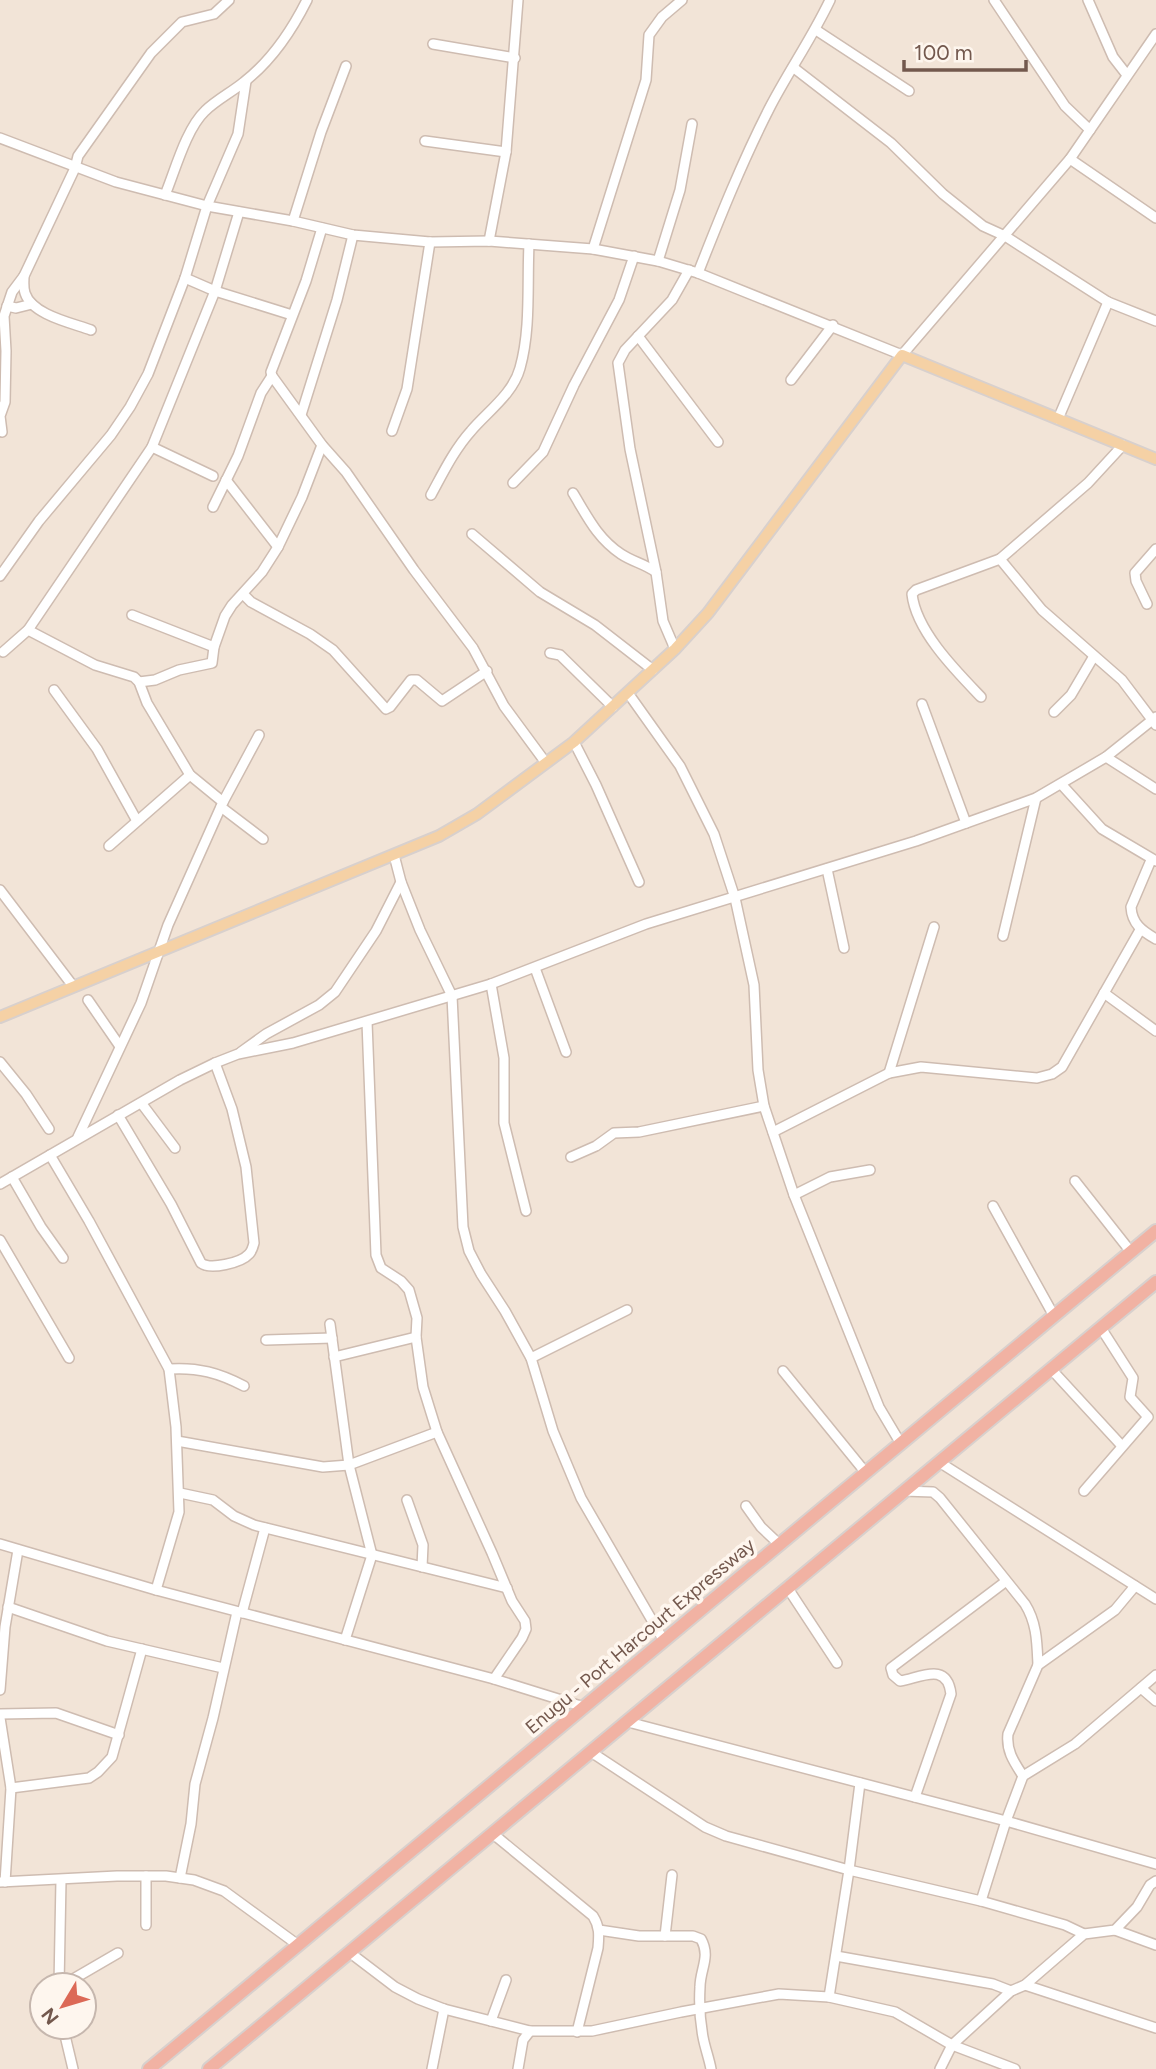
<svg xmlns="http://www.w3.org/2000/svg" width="1156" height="2069" font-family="Figtree,sans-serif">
<rect width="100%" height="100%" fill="#fbf2e8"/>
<!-- residential -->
<path fill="#f2e4d7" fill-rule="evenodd" d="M0,0H1156V2069H0ZM42,1985H84V2027H42Z"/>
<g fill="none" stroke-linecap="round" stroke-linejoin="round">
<!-- minor casing -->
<g stroke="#cebcb1" stroke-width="12">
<g id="minor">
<polyline points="994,0 1065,106 1090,130"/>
<polyline points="1088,0 1113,57 1127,75"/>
<polyline points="816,30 909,91"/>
<polyline points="433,44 515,58"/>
<polyline points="794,68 891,143 943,194 983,226 1005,236 1108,302 1156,321"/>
<polyline points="0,138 116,182 207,206 293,221 353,235 430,242 489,241 593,249 658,261 698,273 902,355 1070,159 1156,34"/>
<polyline points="425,141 506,152"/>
<polyline points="1070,159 1156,218"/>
<path d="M165,195C175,171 186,129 205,111C216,100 232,92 244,82C271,61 292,30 307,0"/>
<polyline points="293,221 321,132 346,66"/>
<polyline points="322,228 306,281 271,372 272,376 322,445 346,472 414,570 473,648 504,706 546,763"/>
<polyline points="489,241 506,152 518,0"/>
<polyline points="593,249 646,80 649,35 662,17 682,0"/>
<polyline points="658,261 680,190 692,124"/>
<path d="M698,273C720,217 742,162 769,109C788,72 812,38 830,0"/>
<polyline points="185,278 215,291 292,315"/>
<polyline points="7,306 16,308 32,304"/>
<path d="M91,330C72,323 32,315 25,293C23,287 24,281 24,276L75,168L78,156L151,53L182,22L214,14L229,0"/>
<polyline points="638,336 718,442"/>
<polyline points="791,380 833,325"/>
<polyline points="301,415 337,300 353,235"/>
<polyline points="1058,419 1108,302"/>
<polyline points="392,431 407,389 430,242"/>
<polyline points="2,432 0,416 5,402 6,351 4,316 12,292 24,276"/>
<polyline points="1123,445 1088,483 1000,559 1042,610 1122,680 1156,725"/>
<polyline points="152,447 213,476"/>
<polyline points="226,480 278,547"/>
<polyline points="513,483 543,452 574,385 619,300 634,256"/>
<path d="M573,493C587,516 597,538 621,554C633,562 643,563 656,572"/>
<path d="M431,495C443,473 454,450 471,431C487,412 513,394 520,368C531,329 527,284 529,244"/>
<polyline points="213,507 238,456 261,393 272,376"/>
<polyline points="472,534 540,592 595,625 653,670"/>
<polyline points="0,576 39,521 111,435 130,407 148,374 185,278 207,206 238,134 246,81"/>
<polyline points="243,594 251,602 310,634 333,650 386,709 390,707 411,680 417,680 442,701 487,671"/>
<polyline points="1147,604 1136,581 1135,573 1156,549"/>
<polyline points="132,615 214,647"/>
<polyline points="28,630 152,447 215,291 239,212"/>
<polyline points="675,649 663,621 656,572 630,449 618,363 625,350 672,300 689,270"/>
<polyline points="3,652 28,630 95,665 134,677 139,682 147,703 190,775 223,802"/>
<polyline points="550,653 560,655 613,707"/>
<polyline points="139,682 155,680 179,670 212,663 214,647 225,616 232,605 262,572 278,547 302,497 322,445"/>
<polyline points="54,690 97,749 137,821"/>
<polyline points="628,693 680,766 714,834 735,898 754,985 758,1070 764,1106 794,1195 879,1407 901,1444"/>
<path d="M981,697C956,671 916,631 912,594L916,590L1000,559"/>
<polyline points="922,704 966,823"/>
<polyline points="1054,712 1071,695 1094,656"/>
<polyline points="574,742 596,785 639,882"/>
<polyline points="1106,757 1156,789"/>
<polyline points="1062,785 1102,829 1156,861"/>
<polyline points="221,807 263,839"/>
<polyline points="109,846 190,775"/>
<polyline points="394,855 401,882 420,930 452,996 463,1227 469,1251 481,1274 505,1311 531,1358 553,1431 581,1498 664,1641"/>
<path d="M1151,860L1131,907C1132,924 1142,931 1156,939"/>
<polyline points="827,869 844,948"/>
<polyline points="0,890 73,986"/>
<polyline points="1003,936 1036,798"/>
<polyline points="535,968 566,1052"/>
<polyline points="491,984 504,1058 504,1123 526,1211"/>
<polyline points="1104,993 1156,1031"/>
<polyline points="88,1000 119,1045"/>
<polyline points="367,1022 376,1255 381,1268 401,1281 409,1290 417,1318 416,1337 423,1387 437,1432 492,1553 512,1601 525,1621 526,1629 522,1638 494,1679"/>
<polyline points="241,1052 266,1034 319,1005 335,992 376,931 401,882"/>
<polyline points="0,1062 26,1094 49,1129"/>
<polyline points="889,1073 934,927"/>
<polyline points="142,1104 175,1148"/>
<path d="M118,1115L171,1204L201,1263C210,1270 241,1263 249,1254C252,1251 253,1247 254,1243L246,1167L232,1109L215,1063"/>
<polyline points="773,1132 889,1073 921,1067 1037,1078 1052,1074 1062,1067 1140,930"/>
<polyline points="78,1137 141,1003 168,925 223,802 259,735"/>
<polyline points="50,1155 89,1221 169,1369 176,1427 179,1512 156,1590"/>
<polyline points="571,1157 596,1146 614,1133 639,1132 764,1106"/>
<polyline points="12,1177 41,1227 63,1258"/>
<polyline points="1075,1181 1131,1252"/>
<polyline points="0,1184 180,1080 215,1063 238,1054 293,1043 491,984 646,924 916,841 1036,798 1106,757 1156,717"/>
<polyline points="794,1195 830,1177 870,1170"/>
<polyline points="993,1206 1054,1316"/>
<polyline points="0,1240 69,1358"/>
<polyline points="330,1324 349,1465 372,1555 345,1640"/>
<polyline points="266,1340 332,1338"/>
<polyline points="334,1357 416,1337"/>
<polyline points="531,1358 627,1310"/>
<path d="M169,1369C198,1367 219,1373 244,1386"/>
<polyline points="1052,1370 1122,1446"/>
<polyline points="783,1371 866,1473"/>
<polyline points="177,1441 323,1467 349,1465 437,1432"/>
<polyline points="939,1462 1156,1599"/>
<path d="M903,1491L933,1492L940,1498L1025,1604C1037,1623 1037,1643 1038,1665"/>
<polyline points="1084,1491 1148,1417 1130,1397 1133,1378 1101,1328"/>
<polyline points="180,1493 213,1500 234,1516 254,1525 507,1588"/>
<polyline points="407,1500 423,1545 422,1567"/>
<polyline points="746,1506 761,1527 780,1545"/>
<polyline points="0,1544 156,1590 494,1679 584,1707"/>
<polyline points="787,1587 837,1663"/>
<polyline points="8,1607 107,1641 223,1668"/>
<polyline points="242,1613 265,1528"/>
<polyline points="1141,1688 1156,1701"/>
<polyline points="0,1690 5,1627 18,1550"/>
<polyline points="0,1714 56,1713 119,1735"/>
<polyline points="0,1718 11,1788 5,1882"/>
<polyline points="628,1722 1006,1821 1156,1864"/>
<polyline points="591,1752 705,1827 726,1836 849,1870 981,1901 1065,1925 1084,1934"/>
<path d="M1023,1776C1014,1762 1006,1751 1008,1734L1038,1665L1115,1610L1135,1586"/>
<polyline points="11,1788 89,1778 98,1772 112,1757 142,1649"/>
<path d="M915,1797L951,1694C947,1661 920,1678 900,1681L893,1675L891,1668L1005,1582"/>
<path d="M492,1833L593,1916C600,1927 599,1936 598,1948L577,2032"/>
<polyline points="146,1876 146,1925"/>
<polyline points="180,1878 191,1824 195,1784 213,1718 237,1612"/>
<polyline points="0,1882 117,1876 166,1876 194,1880 224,1891 298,1945"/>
<polyline points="981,1901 1006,1821 1023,1776 1075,1744 1156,1675"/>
<path d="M599,1930L639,1936H693L701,1939C711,1957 700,1969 700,1987C699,2004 700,2021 703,2037C705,2048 709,2058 711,2069"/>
<polyline points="1115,1930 1156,1945"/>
<polyline points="665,1936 672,1875"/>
<polyline points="349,1952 395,1987 418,1999 444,2009 530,2031 592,2031 681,2012 779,1994 829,1997 895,2012 952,2045 1015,2069"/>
<polyline points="836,1956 993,1984 1011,1991"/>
<polyline points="59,1985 61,1880"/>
<polyline points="63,1985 118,1953"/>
<polyline points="1025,1985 1156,2028"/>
<polyline points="829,1997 849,1870 860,1783"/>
<polyline points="491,2021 506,1980"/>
<polyline points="63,2027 73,2069"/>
<polyline points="432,2069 444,2009"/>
<polyline points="518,2069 523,2040 530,2031"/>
<polyline points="940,2069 952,2045 1011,1991 1025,1985 1084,1934 1115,1930 1137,1907 1150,1885 1156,1881"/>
</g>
</g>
<!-- major casing -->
<g stroke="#d8d0cd" stroke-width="14">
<polyline id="major" points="0,1017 439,836 477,814 574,742 675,649 708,613 902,355 1156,459"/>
</g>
<!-- highway casing -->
<g stroke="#d8d0cd" stroke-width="16">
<g id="highway">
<polyline points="149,2069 1156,1231"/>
<polyline points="209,2069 1156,1282"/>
</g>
</g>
<!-- minor -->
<use href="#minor" stroke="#fff" stroke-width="9"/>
<!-- major -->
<use href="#major" stroke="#f5d1a5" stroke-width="10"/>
<!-- highway -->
<use href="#highway" stroke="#f1b2a3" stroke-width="12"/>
</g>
<g text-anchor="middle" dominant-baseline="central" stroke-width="7" stroke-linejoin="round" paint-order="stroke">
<!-- street labels -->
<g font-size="19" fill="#73584d" stroke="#fef6ee">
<text transform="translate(640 1636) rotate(-40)">Enugu - Port Harcourt Expressway</text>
</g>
</g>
<!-- north arrow -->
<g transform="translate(63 2006) rotate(232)"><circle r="33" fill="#fef6ee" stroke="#c6b7ae" stroke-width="2"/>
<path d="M0-5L12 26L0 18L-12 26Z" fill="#dc6956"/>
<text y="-10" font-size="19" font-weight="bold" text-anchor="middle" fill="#73584d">N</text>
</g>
<!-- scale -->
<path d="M904 60v10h122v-10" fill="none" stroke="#73584d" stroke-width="3.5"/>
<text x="914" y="60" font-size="21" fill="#73584d" stroke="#fef6ee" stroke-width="5" paint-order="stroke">100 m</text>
</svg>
